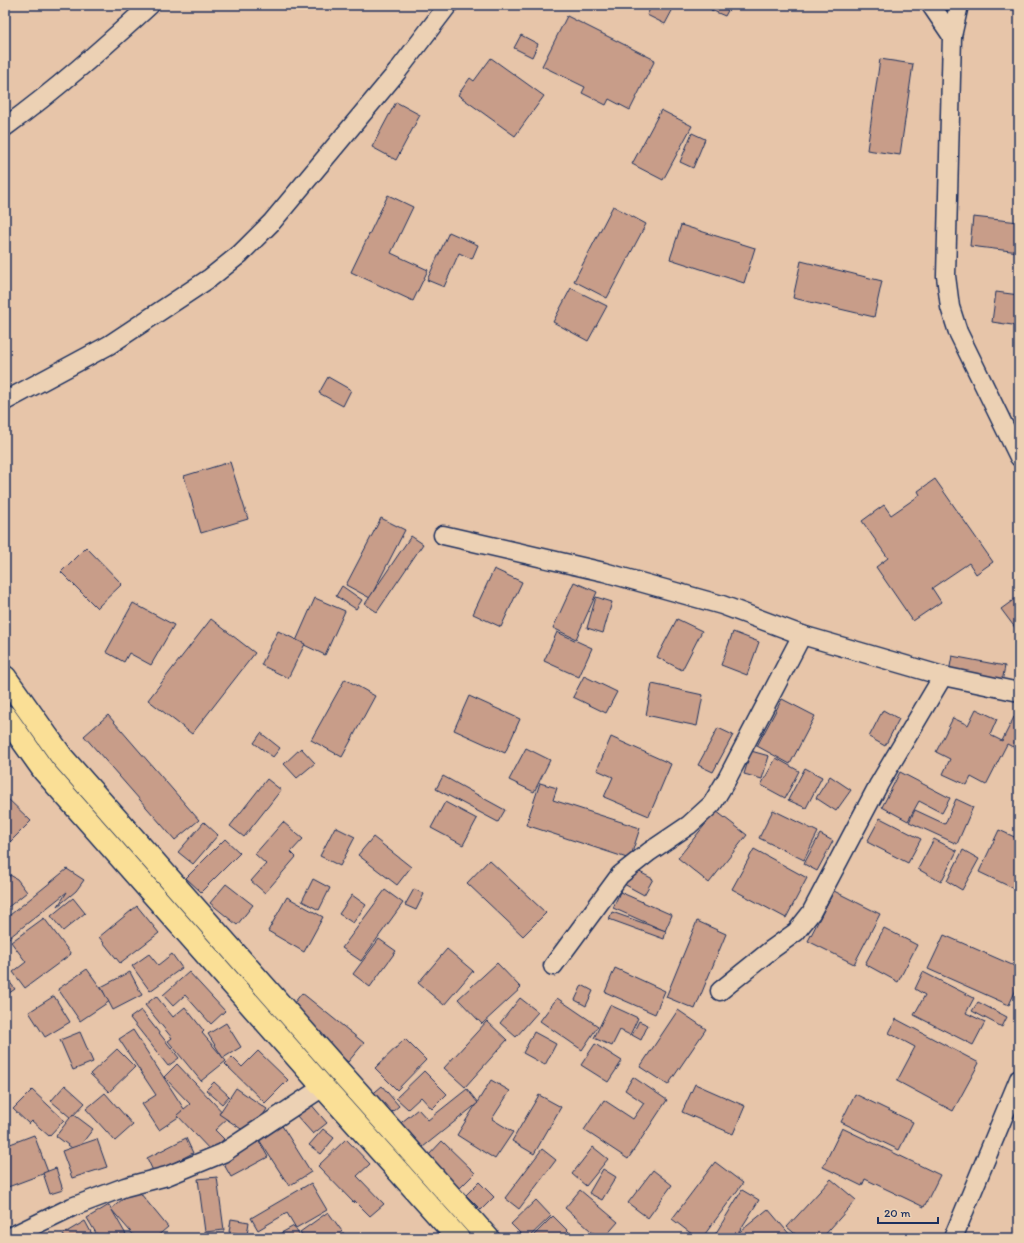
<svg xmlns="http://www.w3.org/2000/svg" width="1024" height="1243" font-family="Itim,sans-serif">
<rect width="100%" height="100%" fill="#e7c5a9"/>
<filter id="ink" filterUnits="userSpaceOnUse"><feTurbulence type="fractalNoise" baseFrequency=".025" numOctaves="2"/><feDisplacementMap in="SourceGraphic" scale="8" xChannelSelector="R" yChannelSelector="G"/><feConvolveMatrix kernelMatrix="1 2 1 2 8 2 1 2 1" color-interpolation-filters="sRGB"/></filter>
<g filter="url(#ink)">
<!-- building -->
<g fill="#c89d89" stroke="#1b2f5e">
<polygon points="652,5 675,5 665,24 647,15"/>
<polygon points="714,5 731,5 725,16 711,10"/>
<polygon points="567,16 655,60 630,110 609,99 606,105 582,93 585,87 542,66"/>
<polygon points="521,35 538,44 532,57 514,48"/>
<polygon points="491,58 544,96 515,136 458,95 470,78 474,81"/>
<polygon points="880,59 913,64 900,155 867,150"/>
<polygon points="396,102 420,115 396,160 372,147"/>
<polygon points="661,110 692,126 663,180 632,164"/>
<polygon points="692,133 705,139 693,168 680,162"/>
<polygon points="388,195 413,207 391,253 428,270 413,301 351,272"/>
<polygon points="613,206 646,224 607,298 574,281"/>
<polygon points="973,217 1019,222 1019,252 970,246"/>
<polygon points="681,225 755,248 744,283 670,259"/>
<polygon points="449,232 478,245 472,259 459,253 444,287 427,280"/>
<polygon points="801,261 882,281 874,317 793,298"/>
<polygon points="571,288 607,306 588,341 553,322"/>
<polygon points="996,292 1019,295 1019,326 992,322"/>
<polygon points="328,377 351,390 343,406 319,393"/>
<polygon points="230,462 248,519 201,533 184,476"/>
<polygon points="935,479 993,562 976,574 969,563 932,588 941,602 913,621 876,567 888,558 862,521 884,505 891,515 920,495 918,491"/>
<polygon points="381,518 405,530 370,598 346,585"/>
<polygon points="411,536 423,544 377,612 365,604"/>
<polygon points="86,547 122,584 97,608 61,572"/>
<polygon points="494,569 522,582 501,627 473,614"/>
<polygon points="574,582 597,592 576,639 553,628"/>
<polygon points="342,586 362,600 356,609 336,596"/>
<polygon points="1019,596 1019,633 1001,609"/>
<polygon points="596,597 612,602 603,633 587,628"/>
<polygon points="315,598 345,611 325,655 296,641"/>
<polygon points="133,603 174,625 151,665 129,653 124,662 106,652"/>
<polygon points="211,619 255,653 192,734 148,700"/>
<polygon points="677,619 702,631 682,670 657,657"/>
<polygon points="278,631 305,644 288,678 261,665"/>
<polygon points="557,632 592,648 579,677 544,661"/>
<polygon points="733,632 759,642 747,675 721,665"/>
<polygon points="952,656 1005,666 1002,682 949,672"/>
<polygon points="584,676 617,692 606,713 573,697"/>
<polygon points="345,679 375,696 342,757 311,740"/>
<polygon points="652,684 703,695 697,726 646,715"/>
<polygon points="469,696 520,719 505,753 454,730"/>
<polygon points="782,699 815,716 790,764 757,746"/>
<polygon points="976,709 997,719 990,735 1002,741 1014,717 1019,719 1019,735 1013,747 1007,744 986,785 971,777 967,785 943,774 950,759 936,752 953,718 968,725"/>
<polygon points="883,710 899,719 885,746 869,737"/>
<polygon points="108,715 199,820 175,840 84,736"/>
<polygon points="718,728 733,735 713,772 698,765"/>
<polygon points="261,733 280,748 273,757 254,743"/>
<polygon points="611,737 671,764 649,816 604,797 613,777 597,770"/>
<polygon points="301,748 315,763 297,778 284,764"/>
<polygon points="526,748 550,760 534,792 509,780"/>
<polygon points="751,751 769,756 762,779 744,774"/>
<polygon points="776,758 799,771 785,798 761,785"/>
<polygon points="805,768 822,777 806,808 788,800"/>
<polygon points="900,772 950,798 942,813 919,801 908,821 882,807"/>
<polygon points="443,776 505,810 498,822 436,789"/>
<polygon points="830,776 851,790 836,811 816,798"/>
<polygon points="267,779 281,790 244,837 230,826"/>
<polygon points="540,783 557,788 553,800 640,828 630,859 526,825"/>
<polygon points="5,796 31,821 9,843 5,839"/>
<polygon points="956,799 973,807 957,844 909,822 915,810 945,824"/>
<polygon points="445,802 477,819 463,845 431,828"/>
<polygon points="773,810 818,832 804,860 759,838"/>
<polygon points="716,811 747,835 709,883 678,858"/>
<polygon points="880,818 921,839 908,863 867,842"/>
<polygon points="204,822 218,835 193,864 178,852"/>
<polygon points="283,822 303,839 291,852 296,857 265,893 251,881 266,864 255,854"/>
<polygon points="335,827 355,837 340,866 320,856"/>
<polygon points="999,830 1019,839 1019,891 979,872"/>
<polygon points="820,834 833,841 817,871 804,864"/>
<polygon points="373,837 411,867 397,885 358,855"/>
<polygon points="225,839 240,853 201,892 186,878"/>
<polygon points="934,839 957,851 941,882 918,869"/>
<polygon points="754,849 807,878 786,918 732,889"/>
<polygon points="963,850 979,859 962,890 947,881"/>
<polygon points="489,860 546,913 523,936 467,883"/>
<polygon points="630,867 653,879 644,895 622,883"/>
<polygon points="67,869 84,880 76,891 58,906 67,892 5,941 5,919"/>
<polygon points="10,875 17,879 27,892 7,908 5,911 5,882"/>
<polygon points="313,879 330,888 319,910 302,901"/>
<polygon points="226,884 253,905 237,925 210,903"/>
<polygon points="414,889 424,894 416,910 405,905"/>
<polygon points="385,890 403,903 361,961 342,948"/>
<polygon points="834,891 880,914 854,964 808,941"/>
<polygon points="620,892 672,915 665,931 613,908"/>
<polygon points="352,895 366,905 353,923 339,914"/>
<polygon points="287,897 323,917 304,952 268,931"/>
<polygon points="73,898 85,913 63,931 51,916"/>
<polygon points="137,906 159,933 120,963 99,937"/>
<polygon points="612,912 666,931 664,939 609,919"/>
<polygon points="44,918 71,954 25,988 13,972 26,962 11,942"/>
<polygon points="697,921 726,934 695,1009 666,997"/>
<polygon points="884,928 917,945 898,982 865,964"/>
<polygon points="944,935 1019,968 1019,983 1009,1005 928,969"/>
<polygon points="379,939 396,951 370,987 353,974"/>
<polygon points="447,949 473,971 444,1005 418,983"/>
<polygon points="149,954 158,965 172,954 182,968 150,991 132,966"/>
<polygon points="497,963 521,988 482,1024 458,999"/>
<polygon points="615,968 665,991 655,1014 605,992"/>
<polygon points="87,969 110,1001 80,1021 58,989"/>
<polygon points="130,972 142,995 113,1010 101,987"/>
<polygon points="189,972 225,1011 211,1024 185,995 173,1006 163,995"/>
<polygon points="923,972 974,998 966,1013 985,1022 973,1045 914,1015 925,995 915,989"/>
<polygon points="5,976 15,989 5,996"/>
<polygon points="582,985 593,991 586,1006 575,1000"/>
<polygon points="302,993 364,1043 348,1062 286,1013"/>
<polygon points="54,996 70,1022 45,1037 29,1012"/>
<polygon points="156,996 173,1017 185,1007 204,1031 202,1033 226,1061 201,1081 168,1041 172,1038 145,1005"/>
<polygon points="520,998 538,1012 516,1037 500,1023"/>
<polygon points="557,998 598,1026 582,1050 540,1021"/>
<polygon points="978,1002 1007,1017 1002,1027 972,1011"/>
<polygon points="610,1005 638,1018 630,1035 620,1030 612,1046 594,1038"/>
<polygon points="141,1010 179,1058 168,1066 130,1018"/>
<polygon points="678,1010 706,1029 668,1085 640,1067"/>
<polygon points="896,1019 979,1063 953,1111 897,1081 915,1047 889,1033"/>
<polygon points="487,1021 507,1040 465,1087 444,1068"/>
<polygon points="639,1021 648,1025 641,1040 632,1035"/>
<polygon points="226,1023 241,1047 223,1058 208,1034"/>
<polygon points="133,1030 186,1112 159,1130 142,1104 156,1095 119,1039"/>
<polygon points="80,1032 93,1062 73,1070 60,1040"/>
<polygon points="534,1032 556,1044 545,1065 523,1053"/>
<polygon points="405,1039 426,1060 397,1090 375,1068"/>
<polygon points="595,1044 622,1061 608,1082 581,1065"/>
<polygon points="117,1049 135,1067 109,1092 90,1074"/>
<polygon points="258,1051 288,1080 265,1103 225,1064 232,1057 242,1067"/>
<polygon points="177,1064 228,1118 215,1130 224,1139 211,1151 177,1115 190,1104 164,1077"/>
<polygon points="424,1071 447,1094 432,1109 421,1097 408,1109 396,1098"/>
<polygon points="633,1077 667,1100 628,1159 584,1130 604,1100 633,1119 644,1103 625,1090"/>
<polygon points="491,1080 510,1091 492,1119 513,1132 495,1159 457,1135"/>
<polygon points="214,1082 229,1096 222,1104 206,1090"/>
<polygon points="695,1084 745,1106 733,1134 682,1112"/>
<polygon points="65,1085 85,1103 71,1118 51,1101"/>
<polygon points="382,1086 399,1106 386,1117 369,1097"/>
<polygon points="236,1088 267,1109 250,1135 219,1114"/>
<polygon points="467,1089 478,1103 418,1151 397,1126 418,1109 428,1120"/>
<polygon points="32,1090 64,1120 49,1136 32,1121 29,1124 13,1109"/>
<polygon points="105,1093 133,1125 115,1141 86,1109"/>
<polygon points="855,1094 913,1122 899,1150 841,1122"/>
<polygon points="539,1095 561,1107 534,1154 512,1141"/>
<polygon points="310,1103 327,1123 313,1134 296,1115"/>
<polygon points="73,1114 93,1129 76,1151 56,1136"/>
<polygon points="279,1121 311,1172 289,1186 256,1135"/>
<polygon points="842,1128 940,1175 924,1207 865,1179 862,1186 823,1167"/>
<polygon points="323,1129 334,1138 321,1154 309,1145"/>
<polygon points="34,1135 48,1172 8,1187 5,1178 5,1146"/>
<polygon points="186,1138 193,1153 154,1173 147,1158"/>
<polygon points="97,1139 107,1167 72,1178 62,1151"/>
<polygon points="346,1139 370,1164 357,1176 384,1204 370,1216 355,1201 354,1203 318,1166"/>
<polygon points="259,1141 268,1157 231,1177 222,1161"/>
<polygon points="442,1141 475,1173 459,1189 427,1157"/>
<polygon points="593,1147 608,1159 586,1186 572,1174"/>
<polygon points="542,1149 556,1160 519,1209 505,1198"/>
<polygon points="715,1162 743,1183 702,1238 697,1238 672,1219"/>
<polygon points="56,1168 63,1190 50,1194 43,1173"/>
<polygon points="603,1169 616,1177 602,1200 589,1193"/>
<polygon points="653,1170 672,1185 648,1218 628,1203"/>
<polygon points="217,1177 224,1230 205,1232 198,1179"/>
<polygon points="831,1179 856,1200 822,1238 800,1238 787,1227"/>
<polygon points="479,1182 494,1197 481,1210 466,1195"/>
<polygon points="311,1183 327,1210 296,1228 287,1213 258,1230 251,1218"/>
<polygon points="136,1188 168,1227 155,1238 136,1238 111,1209"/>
<polygon points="580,1190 618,1222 604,1238 599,1238 565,1208"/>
<polygon points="742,1190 759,1200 735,1238 713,1238"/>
<polygon points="536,1200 551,1216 528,1238 525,1238 511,1224"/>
<polygon points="109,1205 128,1238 99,1238 87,1218"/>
<polygon points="768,1209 791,1236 789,1238 740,1238 737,1234"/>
<polygon points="328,1212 347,1238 305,1238 300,1232"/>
<polygon points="553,1216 575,1238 531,1238"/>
<polygon points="231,1219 249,1222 247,1235 229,1232"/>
<polygon points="85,1221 94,1238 65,1238 63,1234"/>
<polygon points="294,1226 301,1238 272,1238"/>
</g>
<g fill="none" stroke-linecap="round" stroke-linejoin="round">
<!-- street casing -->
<g stroke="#1b2f5e" stroke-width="21">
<g id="street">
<polyline points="931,5 952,36"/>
<polyline points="959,5 952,36 946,276 950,307 958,332 1019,457"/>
<path d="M5,127C56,90 104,47 150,5"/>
<polyline points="5,401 109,345 210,278 240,254 272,222 397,72 448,5"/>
<polyline points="443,535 604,572 722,605 802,635 943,676 1019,692"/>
<polyline points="553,966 620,875 649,852 689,825 712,804 727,779 802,635"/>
<polyline points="720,991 771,950 796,932 811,913 879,784 943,676"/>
<polyline points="8,1238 72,1207 125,1187 167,1176 223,1153 323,1087"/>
<polyline points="953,1238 1019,1079"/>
</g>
</g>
<!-- primary casing -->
<g stroke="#1b2f5e" stroke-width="25">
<g id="primary">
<polyline points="5,677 62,757 340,1072 488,1238"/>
<polyline points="5,716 44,771 323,1087 458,1238"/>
</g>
</g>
<!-- street -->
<use href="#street" stroke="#ecd1b4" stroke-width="18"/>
<!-- primary -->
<use href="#primary" stroke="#fadf96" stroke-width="22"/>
</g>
</g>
<!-- margin -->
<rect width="1024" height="1243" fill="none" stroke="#ecd1b4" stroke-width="20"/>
<rect x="10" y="10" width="1004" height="1223" fill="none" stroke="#1b2f5e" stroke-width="1.5" filter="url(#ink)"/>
<!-- scale -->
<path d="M878 1217v6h60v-6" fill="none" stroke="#1b2f5e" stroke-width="2"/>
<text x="884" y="1217" font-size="12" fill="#1b2f5e" stroke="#ecd1b4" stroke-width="3" paint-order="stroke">20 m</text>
</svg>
